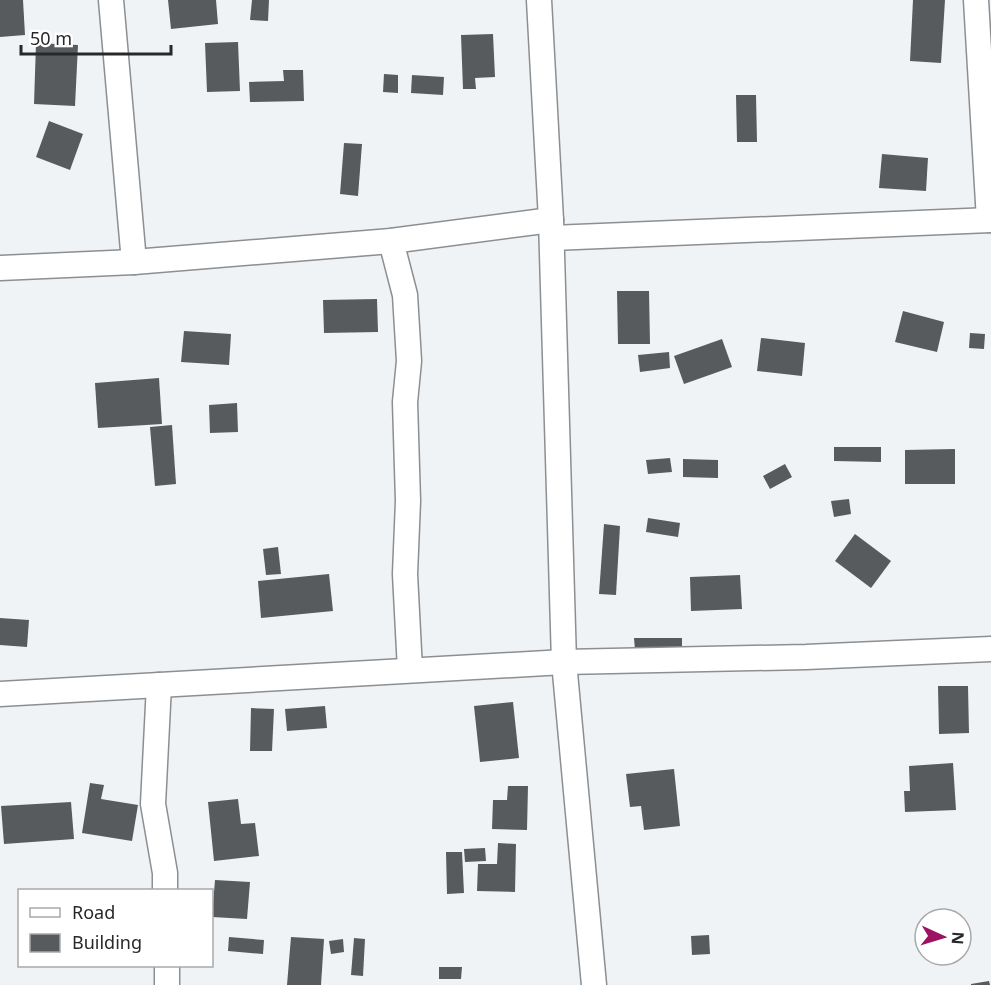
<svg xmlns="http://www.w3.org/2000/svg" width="991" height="985" font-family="'Noto Sans',sans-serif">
<rect width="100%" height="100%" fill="#f0f3f5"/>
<!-- building -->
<g fill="#585b5d">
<polygon points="0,0 23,0 25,35 0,37"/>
<polygon points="168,0 216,0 218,24 171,29"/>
<polygon points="252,0 269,0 268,21 250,20"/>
<polygon points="913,0 945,0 941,63 910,61"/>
<polygon points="493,34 495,77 475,78 476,89 463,89 461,35"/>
<polygon points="238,42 240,91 207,92 205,43"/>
<polygon points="36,43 78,45 75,106 34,104"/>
<polygon points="283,70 303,70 304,101 250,102 249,82 284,81"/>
<polygon points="384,74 398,75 398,93 383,92"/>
<polygon points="412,75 444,77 443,95 411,93"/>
<polygon points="736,95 756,95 757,142 737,142"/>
<polygon points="49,121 83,134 70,170 36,157"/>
<polygon points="344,143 362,144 358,196 340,194"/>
<polygon points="882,154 928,158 926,191 879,188"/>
<polygon points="617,291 649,291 650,344 618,344"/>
<polygon points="377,299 378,332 324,333 323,300"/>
<polygon points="903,311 944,322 937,352 895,342"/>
<polygon points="184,331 231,334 229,365 181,362"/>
<polygon points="970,333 985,334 984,349 969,348"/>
<polygon points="761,338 805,343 802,376 757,371"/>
<polygon points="722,339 732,367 684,384 674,356"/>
<polygon points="669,352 670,368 640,372 638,355"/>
<polygon points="159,378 162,424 98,428 95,383"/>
<polygon points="237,403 238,432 210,433 209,405"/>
<polygon points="172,425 176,484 155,486 150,427"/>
<polygon points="834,447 881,447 881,462 834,461"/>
<polygon points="955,449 955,484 905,484 905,450"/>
<polygon points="670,458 672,472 648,474 646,460"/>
<polygon points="683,459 718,460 718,478 683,477"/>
<polygon points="785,464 792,477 770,489 763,476"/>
<polygon points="849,499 851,514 834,517 831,501"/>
<polygon points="648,518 680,523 678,537 646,532"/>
<polygon points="604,524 620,526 616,595 599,594"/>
<polygon points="855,534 891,561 871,588 835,561"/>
<polygon points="278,547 281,574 266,575 263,549"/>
<polygon points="329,574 333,611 261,618 258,581"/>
<polygon points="740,575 742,609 691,611 690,577"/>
<polygon points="0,618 29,620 27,647 0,645"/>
<polygon points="634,638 682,638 682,649 635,650"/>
<polygon points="938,686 968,686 969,733 939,734"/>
<polygon points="513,702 519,758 480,762 474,706"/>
<polygon points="325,706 327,728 287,731 285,709"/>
<polygon points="251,708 274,709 272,751 250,751"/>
<polygon points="953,763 956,810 905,812 904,791 910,791 909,766"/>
<polygon points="674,769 680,826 644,830 641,806 630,807 626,774"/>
<polygon points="90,783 104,785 101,799 138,805 132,841 82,833"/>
<polygon points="508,786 528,786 527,830 492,829 493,800 507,800"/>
<polygon points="238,799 241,824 255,823 259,856 214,861 208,802"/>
<polygon points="71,802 74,839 4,844 1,806"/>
<polygon points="498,843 516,844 515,892 477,891 478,864 497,864"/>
<polygon points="485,848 486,861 465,862 464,849"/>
<polygon points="446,852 462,852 464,893 447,894"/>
<polygon points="215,880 250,882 247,919 212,917"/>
<polygon points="709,935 710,954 692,955 691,936"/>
<polygon points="229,937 264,940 263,954 228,951"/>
<polygon points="291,937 324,939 321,985 287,985"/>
<polygon points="354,938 365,939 363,976 351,975"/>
<polygon points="343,939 344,952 331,954 329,941"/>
<polygon points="439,967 462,967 461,979 439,979"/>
<polygon points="989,981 990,985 971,985 971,984"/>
</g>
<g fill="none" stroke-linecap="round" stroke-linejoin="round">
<!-- street casing -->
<g stroke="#8c8f91" stroke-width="27">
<g id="street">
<polyline points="111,0 134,262"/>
<polyline points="539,0 551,220 564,662 594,985"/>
<polyline points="976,0 989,220"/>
<polyline points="552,238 991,220"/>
<polyline points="391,241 405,295 409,361 405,402 408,501 405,574 410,670"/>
<polyline points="0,268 134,262 391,241 551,220"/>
<polyline points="159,685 153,804 165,873 165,890"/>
<polyline points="0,694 564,662 806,657 991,649"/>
<polyline points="167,966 167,985"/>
</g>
</g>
<!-- street -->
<use href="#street" stroke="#fff" stroke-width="24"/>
</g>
<!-- legend -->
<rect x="18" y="889" width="195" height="78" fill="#ffffff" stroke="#a9a9a9" stroke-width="1.5"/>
<rect x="30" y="908" width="30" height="9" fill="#ffffff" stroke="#a9a9a9" stroke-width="1.5"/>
<text x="72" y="919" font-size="18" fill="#272829">Road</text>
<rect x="30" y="934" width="30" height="18" fill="#585b5d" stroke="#a9a9a9" stroke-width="1.5"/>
<text x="72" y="949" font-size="18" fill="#272829">Building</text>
<!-- north arrow -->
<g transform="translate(943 937) rotate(94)"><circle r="28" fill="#ffffff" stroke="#a9a9a9" stroke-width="1.5"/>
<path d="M0-4.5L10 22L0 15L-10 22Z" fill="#9c1363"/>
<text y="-9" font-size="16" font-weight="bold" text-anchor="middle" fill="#272829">N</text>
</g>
<!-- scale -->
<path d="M21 45v9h150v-9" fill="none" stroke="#272829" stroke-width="3"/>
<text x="30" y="45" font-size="18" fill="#272829" stroke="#ffffff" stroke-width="4.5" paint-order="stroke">50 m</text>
</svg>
